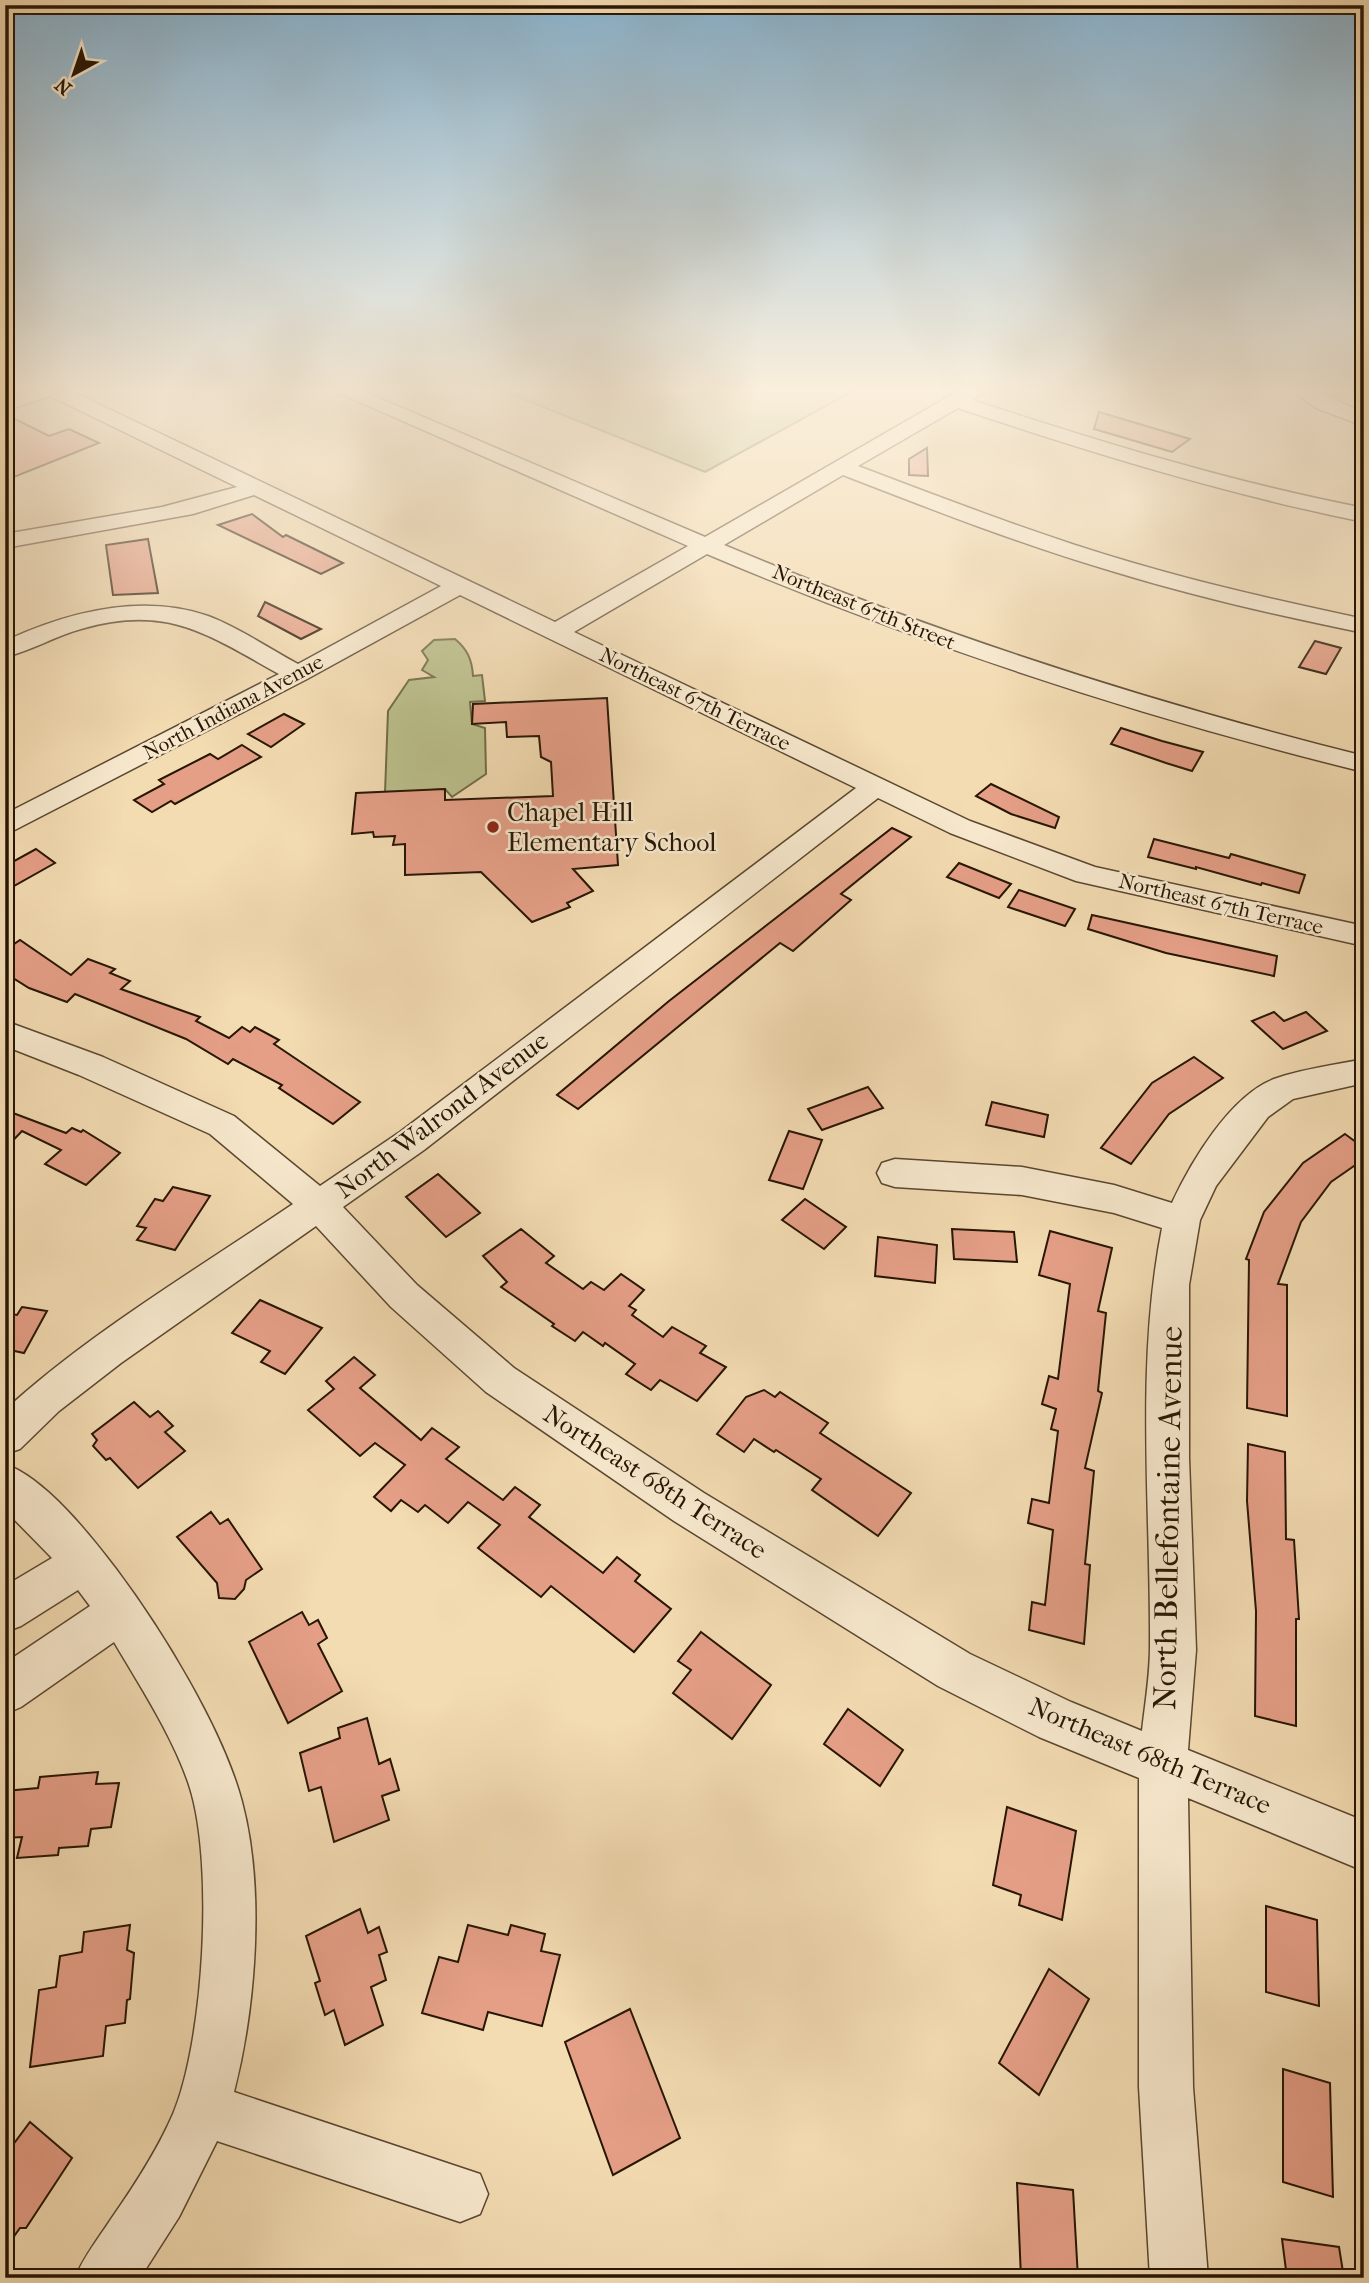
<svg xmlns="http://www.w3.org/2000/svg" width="1369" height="2283" font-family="'IM FELL French Canon',serif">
<rect width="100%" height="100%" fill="#f3dbb2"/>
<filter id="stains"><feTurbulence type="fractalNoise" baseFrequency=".00286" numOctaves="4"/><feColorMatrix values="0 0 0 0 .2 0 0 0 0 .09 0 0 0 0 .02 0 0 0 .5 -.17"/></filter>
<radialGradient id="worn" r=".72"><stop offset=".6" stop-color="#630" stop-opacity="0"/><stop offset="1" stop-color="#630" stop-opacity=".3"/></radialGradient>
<!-- green -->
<g fill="#bbc08c" stroke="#716b48" stroke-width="2">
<polygon points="501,390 855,390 705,472"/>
<path d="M455,639C467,649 472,659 473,676L482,675L485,701L470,702L472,724L485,728L486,774L452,797L445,789L385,793L388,711L409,680L434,677L422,670L428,660L422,651L434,640Z"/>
</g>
<!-- building -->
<g fill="#e59f87" stroke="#271604" stroke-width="2">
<polygon points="1099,412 1190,439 1172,452 1094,429"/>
<polygon points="5,414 49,436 69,429 99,443 14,477 5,472"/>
<polygon points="927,448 928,476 909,475 909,459"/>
<polygon points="252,514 283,537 286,535 343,563 321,574 218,525"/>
<polygon points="148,539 158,593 113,595 106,545"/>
<polygon points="265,602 321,629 301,639 258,616"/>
<polygon points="1315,641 1341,648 1326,674 1299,667"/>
<polygon points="607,698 618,865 573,869 593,891 567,903 570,907 532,922 481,872 405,875 405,844 393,845 395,836 374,837 373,832 352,834 356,793 445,789 445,800 553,796 551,762 541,757 539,736 507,737 506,722 472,724 473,704"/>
<polygon points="284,714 304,724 271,747 248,734"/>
<polygon points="1121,728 1162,741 1203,752 1192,771 1166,763 1111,744"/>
<polygon points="242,745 261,757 175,804 171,801 152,812 134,800 164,784 159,780 210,754 218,759"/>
<polygon points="991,784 1059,817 1055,828 1011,814 976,796"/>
<polygon points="892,828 911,837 841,894 851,900 793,951 780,943 578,1109 557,1095 669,1001"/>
<polygon points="1154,839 1229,858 1231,854 1305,875 1299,893 1262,883 1261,885 1196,867 1196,869 1148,857"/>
<polygon points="36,849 55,863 5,891 5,866"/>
<polygon points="959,863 1011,884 999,898 947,877"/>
<polygon points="1019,890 1075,909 1065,926 1008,907"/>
<polygon points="1092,915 1277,956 1274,976 1166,953 1088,929"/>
<polygon points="5,939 14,944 20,940 71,975 88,959 115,969 110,973 130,981 121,989 200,1017 196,1021 229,1038 242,1027 250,1032 255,1027 279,1040 274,1044 360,1102 333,1124 279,1088 282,1085 233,1059 228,1064 186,1039 75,994 67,1002 29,988 5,973"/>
<polygon points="1274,1012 1284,1021 1306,1012 1327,1031 1283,1049 1252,1021"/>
<polygon points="1194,1057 1223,1078 1169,1114 1131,1164 1101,1148 1152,1083"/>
<polygon points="868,1087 883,1108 822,1130 808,1109"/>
<polygon points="992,1102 1048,1115 1044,1137 986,1125"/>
<polygon points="5,1110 66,1133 72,1128 81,1132 83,1130 120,1153 86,1185 45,1164 61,1150 22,1131 5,1149"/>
<polygon points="789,1131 822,1140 803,1189 769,1180"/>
<polygon points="1345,1134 1364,1148 1364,1159 1331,1182 1301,1222 1278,1284 1287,1285 1287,1416 1247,1408 1249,1260 1246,1259 1264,1212 1303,1163"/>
<polygon points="438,1174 480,1213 446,1237 406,1197"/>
<polygon points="173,1187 210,1196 175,1250 137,1240 146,1228 137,1226 155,1199 163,1201"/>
<polygon points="805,1199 846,1227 824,1249 782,1220"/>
<polygon points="521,1229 554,1256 546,1263 583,1289 591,1282 604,1290 621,1274 644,1290 629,1306 636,1310 632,1315 663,1337 672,1327 706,1346 700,1353 726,1367 697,1401 660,1380 651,1390 626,1374 635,1364 605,1343 603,1346 583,1332 575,1341 552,1326 554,1324 501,1287 507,1282 483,1256"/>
<polygon points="952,1229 1014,1232 1017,1262 954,1259"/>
<polygon points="1050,1231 1112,1248 1098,1311 1106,1313 1098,1391 1102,1393 1085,1468 1094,1471 1085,1564 1090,1565 1084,1644 1029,1630 1032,1602 1045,1605 1053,1530 1028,1523 1032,1499 1049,1503 1058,1431 1051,1429 1056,1409 1042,1404 1049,1376 1058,1379 1070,1284 1039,1275"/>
<polygon points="878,1237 937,1245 935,1283 875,1276"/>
<polygon points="260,1300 322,1328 285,1374 261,1362 270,1351 232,1333"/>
<polygon points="22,1307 47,1311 24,1353 5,1349 5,1313 17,1315"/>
<polygon points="354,1357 375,1375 360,1388 421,1440 432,1428 459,1447 446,1459 503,1500 515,1487 540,1505 529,1517 603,1573 617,1557 640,1575 635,1581 671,1609 634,1652 551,1586 541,1597 478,1548 500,1525 468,1502 448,1523 425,1505 418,1512 401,1500 391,1511 374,1497 405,1465 375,1443 360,1456 308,1410 334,1389 326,1381"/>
<polygon points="764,1390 775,1397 780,1392 828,1423 820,1433 911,1493 878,1536 812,1490 821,1479 776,1450 774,1452 754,1439 744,1452 717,1434 746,1397"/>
<polygon points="134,1402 150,1417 158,1411 173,1426 165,1432 185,1451 138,1488 110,1458 106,1460 93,1446 97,1440 92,1434"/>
<polygon points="1248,1444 1285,1452 1286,1539 1294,1540 1299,1619 1296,1619 1296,1726 1255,1716 1256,1611 1247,1501"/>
<polygon points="211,1512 220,1524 228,1519 262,1569 246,1580 244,1589 235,1599 219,1598 217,1583 177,1537"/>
<polygon points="302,1612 309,1625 318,1620 327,1638 318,1644 342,1691 288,1723 249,1642"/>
<polygon points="701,1632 771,1685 732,1739 673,1693 691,1670 678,1661"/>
<polygon points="848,1709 903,1750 880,1786 824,1744"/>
<polygon points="367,1718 379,1764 390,1759 399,1790 382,1796 389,1820 334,1842 321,1787 309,1791 300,1753 340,1738 338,1728"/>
<polygon points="98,1772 96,1784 119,1783 111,1827 91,1829 88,1846 59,1848 58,1855 17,1858 22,1837 5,1838 5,1791 38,1788 40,1777"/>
<polygon points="1007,1807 1076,1831 1062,1920 1019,1905 1021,1895 993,1885"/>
<polygon points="1266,1906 1317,1920 1319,2006 1266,1992"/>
<polygon points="360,1909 368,1933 379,1927 387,1952 379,1955 386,1980 371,1987 383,2025 345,2045 334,2010 325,2015 315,1983 320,1981 306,1936"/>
<polygon points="130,1925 127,1950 134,1953 130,1999 127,2000 125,2023 106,2026 103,2056 30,2067 39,1990 56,1987 60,1956 82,1952 84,1932"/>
<polygon points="468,1925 508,1935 511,1925 545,1934 541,1951 560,1955 542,2026 488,2012 483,2030 422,2013 439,1957 458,1962"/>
<polygon points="1049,1969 1089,1999 1039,2095 999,2063"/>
<polygon points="630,2009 680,2138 613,2175 565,2042"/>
<polygon points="1283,2069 1330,2083 1333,2197 1283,2182"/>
<polygon points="30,2122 72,2158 26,2228 20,2228 5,2249 5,2133 15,2142"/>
<polygon points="1017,2183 1073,2190 1078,2278 1021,2278"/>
<polygon points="1282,2239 1339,2247 1344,2278 1287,2278"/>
</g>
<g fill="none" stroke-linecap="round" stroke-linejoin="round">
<!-- minor casing -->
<g stroke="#5a4730" stroke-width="3">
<g id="minor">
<path d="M29,390H69L555,622L688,546L332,390H360L705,537L960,390H985L972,400C1101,442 1230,482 1364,508V522C1226,494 1092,453 958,408L858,466C948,500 1038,535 1130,562C1207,585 1285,602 1364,619V633C1280,616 1197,597 1115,572C1023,545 933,510 843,475L724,545C932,632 1144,701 1364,756V772C1138,716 921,645 707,554L574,632L970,821L1095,867L1364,926V946L1076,881L950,833L878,798L424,1150L343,1207L417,1285L514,1368L704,1493L970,1654L1071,1702L1142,1731C1145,1704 1150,1675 1150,1647C1151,1508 1135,1365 1162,1228L1114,1213L1022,1195L895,1187L882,1183L877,1173L882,1163L895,1159L1022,1167L1114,1185L1172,1203C1191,1162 1230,1096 1274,1079C1302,1069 1335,1065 1364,1059V1083L1293,1099L1268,1117L1216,1186L1200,1220L1189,1285V1458L1196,1650L1188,1750L1364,1821V1871L1188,1798L1193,2087L1208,2278H1150L1139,2087V1778L1039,1737L938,1686L674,1521L486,1392L391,1307L316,1226L121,1363L59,1411L20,1449L5,1454V1410C92,1331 196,1270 293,1204L210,1134L79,1075L5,1046V1021L103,1057L234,1116L320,1186L400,1132L856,788L460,595L307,679L5,835V814L279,674C207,634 167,604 81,629C55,636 31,651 5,657V641C68,612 141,593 208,616C240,628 268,648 298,664L441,586L254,495L193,514L5,548V534L162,507L237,487L50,396L5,411V398Z"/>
<polygon points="1291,390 1315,390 1364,413 1364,426 1316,408"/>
<path d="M5,1464C46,1479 90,1535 116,1569C161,1629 223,1729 242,1802C265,1888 256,2006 234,2092L480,2174L488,2194L480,2214L460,2222L217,2141L179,2217L140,2278H75C84,2256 98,2239 111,2219C134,2186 157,2151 173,2114C204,2040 214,1865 190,1788C175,1740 140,1686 114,1642L21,1707L5,1714V1663L90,1606L78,1590L21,1626L5,1632V1586L52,1558L5,1510Z"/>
</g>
</g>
<!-- minor -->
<use href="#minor" fill="#f7e8cd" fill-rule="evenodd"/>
</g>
<!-- sky -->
<linearGradient id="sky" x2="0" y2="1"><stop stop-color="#8ab6d3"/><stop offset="0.55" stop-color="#faefdc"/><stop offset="1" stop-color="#faefdc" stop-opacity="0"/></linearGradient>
<rect width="1369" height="710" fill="url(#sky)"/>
<!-- markers -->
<circle fill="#8f2418" stroke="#f7e8cd" stroke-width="2.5" cx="493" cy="827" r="7"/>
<g text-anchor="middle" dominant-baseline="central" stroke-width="5" stroke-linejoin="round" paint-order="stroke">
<!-- far-street labels -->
<g font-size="21" fill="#271604" stroke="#f7e8cd">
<text transform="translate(864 607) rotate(22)">Northeast 67th Street</text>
<text transform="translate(695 699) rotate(26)">Northeast 67th Terrace</text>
<text transform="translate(233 707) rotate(-28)">North Indiana Avenue</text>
<text transform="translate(1221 904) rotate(13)">Northeast 67th Terrace</text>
</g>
<!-- poi labels -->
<g font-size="26" fill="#271604" stroke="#f7e8cd" text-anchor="start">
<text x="507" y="812">Chapel Hill<tspan x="507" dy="30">Elementary School</tspan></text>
</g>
<!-- street labels -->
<g font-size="26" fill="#271604" stroke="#f7e8cd">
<text transform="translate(442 1115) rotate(-37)">North Walrond Avenue</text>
<text transform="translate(655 1482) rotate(33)">Northeast 68th Terrace</text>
<text transform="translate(1150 1756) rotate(23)">Northeast 68th Terrace</text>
</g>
<!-- near-street labels -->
<g font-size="32" fill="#271604" stroke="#f7e8cd">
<text transform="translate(1168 1518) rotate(-89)">North Bellefontaine Avenue</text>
</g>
</g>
<!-- margin -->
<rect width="1369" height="2283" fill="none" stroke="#f3dbb2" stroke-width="28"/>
<rect x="7" y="7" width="1355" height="2269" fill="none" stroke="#271604" stroke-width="3.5"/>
<rect x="14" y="14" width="1341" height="2255" fill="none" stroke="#271604" stroke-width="2"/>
<!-- north arrow -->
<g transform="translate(74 74) rotate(220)" stroke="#f7e8cd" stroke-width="5" paint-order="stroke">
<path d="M0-5L12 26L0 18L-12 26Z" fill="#271604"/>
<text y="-10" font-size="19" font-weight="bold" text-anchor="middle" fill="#271604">N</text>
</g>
<rect width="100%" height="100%" filter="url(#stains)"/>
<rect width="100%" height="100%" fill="url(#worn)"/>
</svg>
